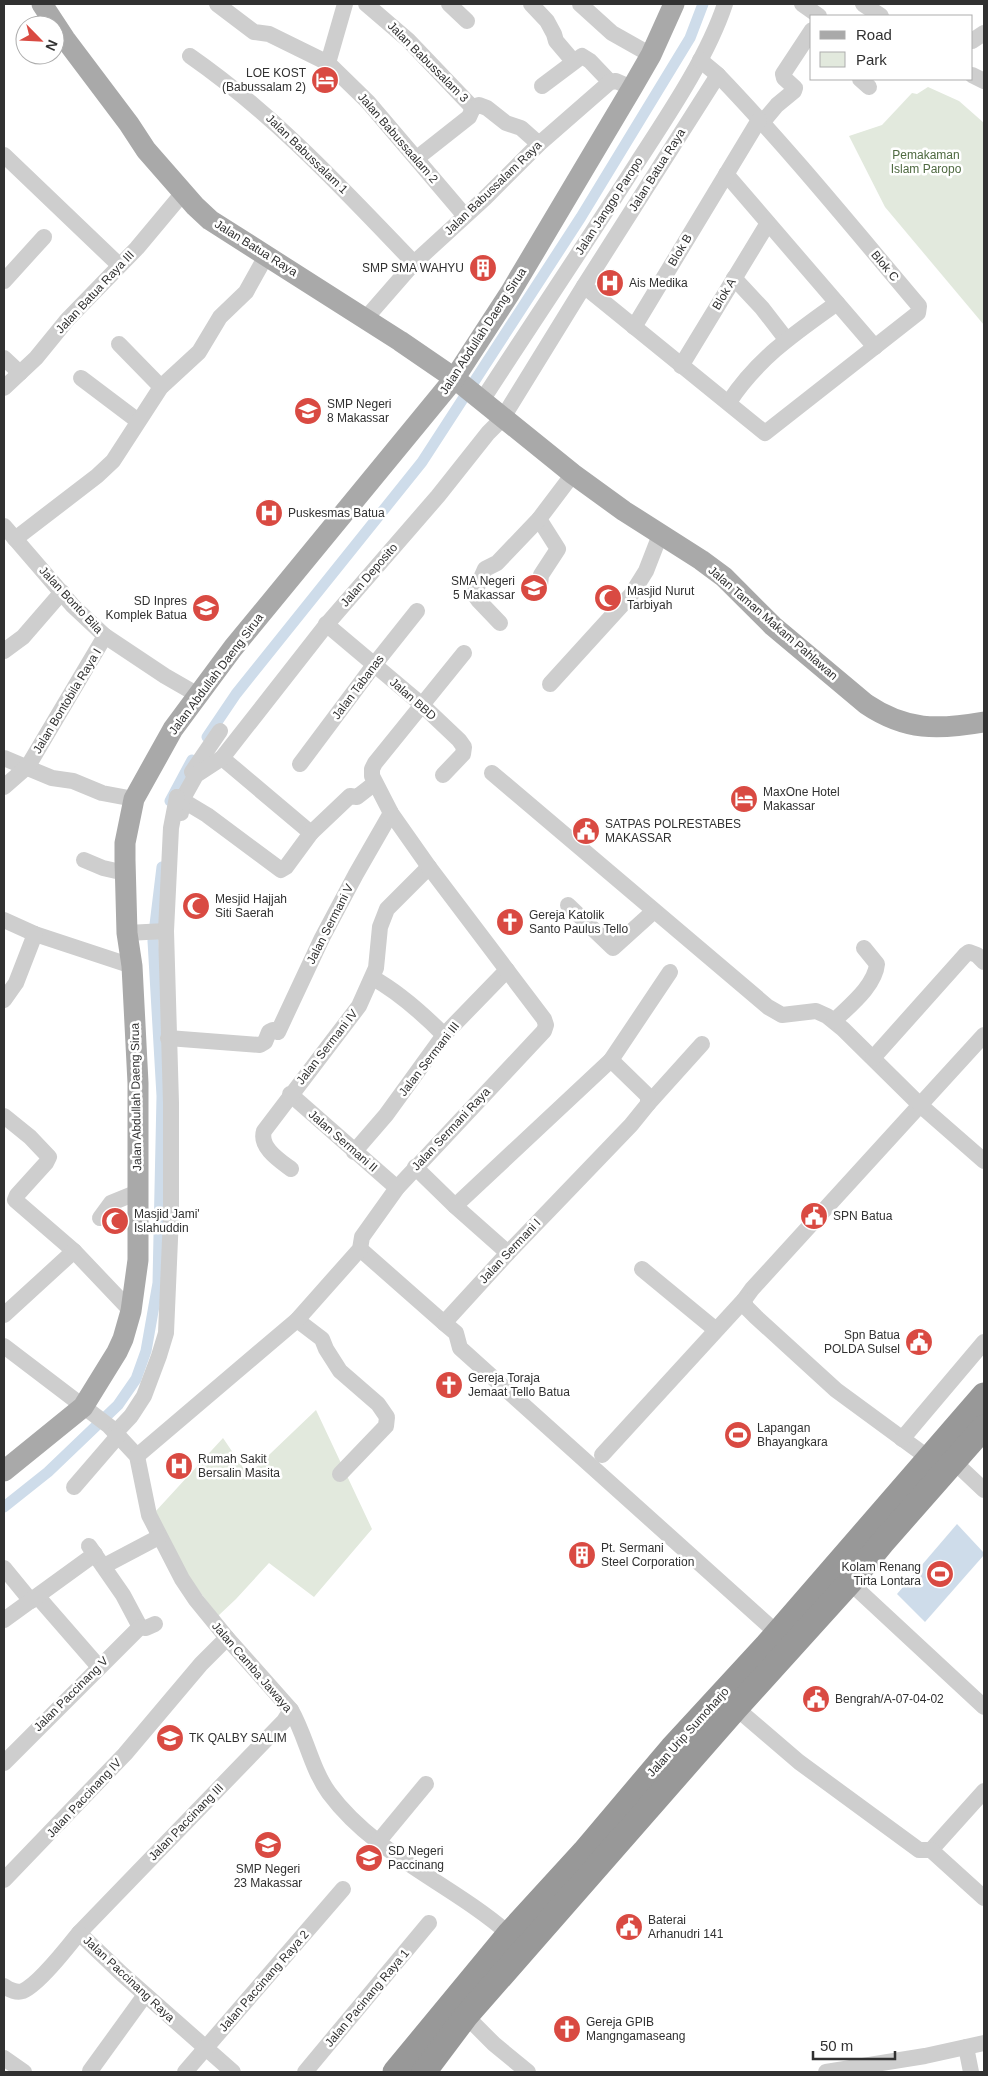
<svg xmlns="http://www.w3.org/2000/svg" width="988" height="2076" font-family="Helvetica,sans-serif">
<rect width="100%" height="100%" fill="#fff"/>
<!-- green -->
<g fill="#e2e9dd">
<polygon points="928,87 959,101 984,123 984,325 885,207 849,136 882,125 912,93 917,94"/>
<polygon points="316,1410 372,1529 314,1597 269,1563 236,1599 218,1616 176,1560 155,1512 223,1438 248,1475"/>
</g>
<!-- water -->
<polygon fill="#cedcea" points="957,1524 984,1553 984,1555 925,1622 897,1594"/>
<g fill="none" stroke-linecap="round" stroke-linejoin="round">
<!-- canal -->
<g stroke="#cedcea" stroke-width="11">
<polyline points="207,737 236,694 422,462 581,217 690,38 703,4"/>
<polyline points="170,801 192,760"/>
<polyline points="4,1507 48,1472 118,1405 136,1379 146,1351 158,1283 162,1096 153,941 162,867"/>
</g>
<!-- minor -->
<g stroke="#cecece" stroke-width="16">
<polyline points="217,4 254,32 269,34 328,63 368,102 465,216"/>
<polyline points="366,4 408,40 473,108 479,105 487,108 506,123 521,128 539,144"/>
<polyline points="449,4 467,21"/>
<polyline points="531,4 547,21 554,34 556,41 573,61"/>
<polyline points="580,4 612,33 651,55"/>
<polyline points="802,4 819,16"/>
<polyline points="863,4 881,16"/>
<polyline points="972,41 984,33"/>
<path d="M190,56C276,116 342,188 414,263"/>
<polyline points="328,63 345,4"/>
<polyline points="972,75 984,81"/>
<polyline points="860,79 869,87"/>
<polyline points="542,86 582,56 590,61 610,82"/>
<polyline points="762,123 777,105 794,91 795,88 784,78 783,74 812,30"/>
<polyline points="4,155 119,265"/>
<polyline points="417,158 469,117 473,108"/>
<polyline points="726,174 875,347"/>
<polyline points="734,278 762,308 786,339"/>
<polyline points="4,281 44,237"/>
<path d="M584,286L765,433L918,313L919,306C853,228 789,149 718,75"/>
<polyline points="366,318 414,263 485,198 539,144 610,82 616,81 632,88"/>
<polyline points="634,327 759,120"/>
<polyline points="119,344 161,387"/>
<polyline points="4,358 20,373"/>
<polyline points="681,366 768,223"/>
<polyline points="81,378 138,421"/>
<polyline points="4,388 36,358 67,320 137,248 183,193"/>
<path d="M481,402C533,322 586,243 637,163C668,115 707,58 725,4"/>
<path d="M729,402C758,358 795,333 837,303"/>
<polyline points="539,519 558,549 541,575 540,586"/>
<polyline points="4,526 73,606 105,636 165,676 198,695"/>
<polyline points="15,539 97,476 113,461 161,387 199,352 220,317 246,292 266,256"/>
<polyline points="500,623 479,601 474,594 485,569 497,563 539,519 573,474"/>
<polyline points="326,624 421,704 459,740 464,747 463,754 443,775"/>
<polyline points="4,651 23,637 62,592"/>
<polyline points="550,684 631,595 646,571 660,535"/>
<polyline points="4,758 52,778 73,781 102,793 134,799"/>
<polyline points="222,758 311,833"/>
<polyline points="300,764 374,665 417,611"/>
<polyline points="192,772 220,731"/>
<polyline points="492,773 768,1007 782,1015 816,1011 827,1016 843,1029 920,1105 752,1289 744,1300 746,1307 756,1317 836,1390 930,1459"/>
<polyline points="4,787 28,766 105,636"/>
<polyline points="177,797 207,815 281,870 286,867 311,833 350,796 357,797 375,783"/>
<polyline points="181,813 182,800 196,775 222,758 327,624 438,496 488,433 502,419 584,286 718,75 700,60"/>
<polyline points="84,860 103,868 125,873"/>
<polyline points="568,905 613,948 654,911"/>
<polyline points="4,920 35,934 132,966"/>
<polyline points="127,933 166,931"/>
<path d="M373,978C400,993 422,1013 444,1035"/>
<polyline points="4,1000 16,983 35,934"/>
<path d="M834,1021C849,1006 875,986 877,964L864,948"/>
<polyline points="984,1035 920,1105 984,1161"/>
<polyline points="168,1038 260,1045 265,1042 269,1032 273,1030 278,1032 322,938 356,874 391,813"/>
<polyline points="873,1058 965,955 969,952 977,955 984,962"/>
<polyline points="290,1094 397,1188"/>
<polyline points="648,1104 702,1044"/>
<polyline points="4,1116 30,1137 49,1157 46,1163 17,1195 15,1200 74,1251 131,1311"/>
<polyline points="354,1152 386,1115 444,1035 507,970"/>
<polyline points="415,1167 455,1206 508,1253"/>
<path d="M291,1169C279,1160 259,1147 264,1131L359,1006L376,968L380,927L387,909L429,867"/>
<polyline points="455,1206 611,1060"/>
<polyline points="100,1218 111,1203 138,1192"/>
<polyline points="360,1249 444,1323 508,1253 631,1125 648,1104 648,1096 611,1060 670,972"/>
<polyline points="642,1269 716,1330"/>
<polyline points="4,1315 74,1251"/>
<polyline points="297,1320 322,1339 326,1349 340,1371 378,1404 387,1417 386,1426 340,1474"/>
<polyline points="444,1323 456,1333 460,1348 777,1633"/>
<path d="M4,1346L109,1426L137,1456L149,1515L182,1579L196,1600L227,1638L291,1710C306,1736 311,1768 329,1793C375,1855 452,1884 509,1934"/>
<polyline points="115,1433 131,1416 144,1396 159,1356 166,1333 171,1216 171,1103 166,931 171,828 177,797"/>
<polyline points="902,1439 984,1342"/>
<polyline points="602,1455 744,1300"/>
<polyline points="137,1456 297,1320 360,1249 362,1237 397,1188 544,1031 546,1025 544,1019 429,867 391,813 372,776 372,769 375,763 464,653"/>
<polyline points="948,1456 984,1490"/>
<polyline points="74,1487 118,1436"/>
<polyline points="89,1546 123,1595 140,1627"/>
<polyline points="104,1566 159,1537"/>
<polyline points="4,1568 31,1601"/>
<polyline points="843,1576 984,1707"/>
<polyline points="38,1597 99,1667"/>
<polyline points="4,1620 95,1554"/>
<polyline points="140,1627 146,1628 155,1624"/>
<polyline points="729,1702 799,1762 919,1850 931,1850 984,1791"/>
<polyline points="4,1763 140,1627"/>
<polyline points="378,1842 426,1784"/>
<polyline points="931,1850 984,1898"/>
<polyline points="4,1880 125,1754 201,1664 227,1638"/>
<polyline points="79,1933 284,1721 291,1710"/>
<path d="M4,1986C9,1990 17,1993 23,1991C39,1984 67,1948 79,1933L122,1974L233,2072"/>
<polyline points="466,2016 494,2044 528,2072"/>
<polyline points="966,2047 971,2072"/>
<polyline points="4,2058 24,2072"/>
<polyline points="90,2071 145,1995"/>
<polyline points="185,2072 343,1889"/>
<polyline points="305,2072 429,1923"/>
<polyline points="826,2072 925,2056 984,2043"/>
</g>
<!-- major -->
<g stroke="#a9a9a9" stroke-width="21">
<path d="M42,4L65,39L129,124L146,150L195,206L210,220L400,341L454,378L573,474L624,511L701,560L724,577L773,626L866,704C906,731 938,730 984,722"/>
<polyline points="4,1471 83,1407 117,1352 123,1339 131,1311 138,1260 138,1083 132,966 127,933 125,860 125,843 134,799 173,729 233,648 454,379 510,293 632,88 651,55 674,4"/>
</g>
<!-- highway -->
<g stroke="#989898" stroke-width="25">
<polyline points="395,2072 509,1934 584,1852 672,1748 767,1645 984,1395"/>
<polyline points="424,2072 466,2016 531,1942 736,1708 850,1582 882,1543 984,1427"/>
</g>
</g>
<!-- icons -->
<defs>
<g id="hotel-disc" transform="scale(1.4375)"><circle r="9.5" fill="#d94a42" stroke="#fff"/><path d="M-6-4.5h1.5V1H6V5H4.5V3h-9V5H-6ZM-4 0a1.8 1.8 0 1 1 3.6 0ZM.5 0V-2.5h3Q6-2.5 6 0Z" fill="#fff"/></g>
<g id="building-disc" transform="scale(1.4375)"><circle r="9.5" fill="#d94a42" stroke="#fff"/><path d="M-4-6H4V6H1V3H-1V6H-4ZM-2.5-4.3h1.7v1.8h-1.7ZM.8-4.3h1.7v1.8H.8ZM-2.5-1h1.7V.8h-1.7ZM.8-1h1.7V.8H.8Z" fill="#fff"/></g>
<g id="hospital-disc" transform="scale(1.4375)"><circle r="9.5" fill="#d94a42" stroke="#fff"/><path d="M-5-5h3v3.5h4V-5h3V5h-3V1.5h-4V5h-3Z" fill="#fff"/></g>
<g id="school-disc" transform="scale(1.4375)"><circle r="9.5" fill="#d94a42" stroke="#fff"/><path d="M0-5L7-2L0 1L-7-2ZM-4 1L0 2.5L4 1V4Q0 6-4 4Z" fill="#fff"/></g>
<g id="mosque-disc" transform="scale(1.4375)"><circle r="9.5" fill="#d94a42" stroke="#fff"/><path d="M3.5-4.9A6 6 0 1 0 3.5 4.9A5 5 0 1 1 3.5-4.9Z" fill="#fff"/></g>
<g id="civic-disc" transform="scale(1.4375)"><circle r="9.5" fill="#d94a42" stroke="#fff"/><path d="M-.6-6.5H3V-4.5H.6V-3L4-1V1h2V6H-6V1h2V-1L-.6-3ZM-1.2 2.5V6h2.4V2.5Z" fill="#fff"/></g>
<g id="church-disc" transform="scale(1.4375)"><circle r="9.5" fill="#d94a42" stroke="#fff"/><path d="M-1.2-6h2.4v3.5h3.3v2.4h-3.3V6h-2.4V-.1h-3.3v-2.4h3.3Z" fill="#fff"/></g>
<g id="stadium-disc" transform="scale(1.4375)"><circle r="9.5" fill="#d94a42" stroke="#fff"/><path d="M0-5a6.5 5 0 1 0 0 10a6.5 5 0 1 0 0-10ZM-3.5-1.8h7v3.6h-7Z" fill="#fff"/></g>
</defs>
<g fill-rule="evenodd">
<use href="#hotel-disc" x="325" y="80"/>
<use href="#building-disc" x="483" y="268"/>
<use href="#hospital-disc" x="610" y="283"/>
<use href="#school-disc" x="308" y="411"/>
<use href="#hospital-disc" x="269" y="513"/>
<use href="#school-disc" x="534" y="588"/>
<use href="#mosque-disc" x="608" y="598"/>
<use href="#school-disc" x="206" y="608"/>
<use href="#hotel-disc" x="744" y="799"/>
<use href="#civic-disc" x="586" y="831"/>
<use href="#mosque-disc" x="196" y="906"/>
<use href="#church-disc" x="510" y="922"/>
<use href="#civic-disc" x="814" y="1216"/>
<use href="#mosque-disc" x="115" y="1221"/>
<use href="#civic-disc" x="919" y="1342"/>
<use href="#church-disc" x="449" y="1385"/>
<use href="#stadium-disc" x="738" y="1435"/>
<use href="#hospital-disc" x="179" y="1466"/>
<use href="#building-disc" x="582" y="1555"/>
<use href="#stadium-disc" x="940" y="1574"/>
<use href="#civic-disc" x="816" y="1699"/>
<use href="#school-disc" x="170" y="1738"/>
<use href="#school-disc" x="268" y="1845"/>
<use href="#school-disc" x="369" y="1858"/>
<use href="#civic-disc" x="629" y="1927"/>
<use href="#church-disc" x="567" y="2029"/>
</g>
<g text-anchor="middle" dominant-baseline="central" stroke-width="5" stroke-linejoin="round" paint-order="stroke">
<!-- street labels -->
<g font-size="12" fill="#313131" stroke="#fff">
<text transform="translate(428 62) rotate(45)">Jalan Babussalam 3</text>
<text transform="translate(398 138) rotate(49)">Jalan Babussaalam 2</text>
<text transform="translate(307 154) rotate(44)">Jalan Babussalam 1</text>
<text transform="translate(657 170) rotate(-58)">Jalan Batua Raya</text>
<text transform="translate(493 188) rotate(-44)">Jalan Babussalam Raya</text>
<text transform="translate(609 206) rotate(-57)">Jalan Janggo Paropo</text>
<text transform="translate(256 248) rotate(32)">Jalan Batua Raya</text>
<text transform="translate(680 250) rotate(-59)">Blok B</text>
<text transform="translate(885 266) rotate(50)">Blok C</text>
<text transform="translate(95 292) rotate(-47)">Jalan Batua Raya III</text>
<text transform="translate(724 294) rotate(-59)">Blok A</text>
<text transform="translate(483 331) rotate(-57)">Jalan Abdullah Daeng Sirua</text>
<text transform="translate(369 575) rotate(-49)">Jalan Deposito</text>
<text transform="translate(71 600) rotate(47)">Jalan Bonto Bila</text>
<text transform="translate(773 623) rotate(41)">Jalan Taman Makam Pahlawan</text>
<text transform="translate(216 674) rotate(-53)">Jalan Abdullah Daeng Sirua</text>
<text transform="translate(358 687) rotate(-53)">Jalan Tabanas</text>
<text transform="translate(413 699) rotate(41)">Jalan BBD</text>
<text transform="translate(67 701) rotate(-59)">Jalan Bontobila Raya I</text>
<text transform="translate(330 924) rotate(-63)">Jalan Sermani V</text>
<text transform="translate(327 1047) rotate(-52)">Jalan Sermani IV</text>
<text transform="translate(429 1059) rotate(-52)">Jalan Sermani III</text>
<text transform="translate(136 1097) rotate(-91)">Jalan Abdullah Daeng Sirua</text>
<text transform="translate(451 1129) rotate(-47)">Jalan Sermani Raya</text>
<text transform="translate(343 1141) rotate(41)">Jalan Sermani II</text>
<text transform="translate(510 1251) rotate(-47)">Jalan Sermani I</text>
<text transform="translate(252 1667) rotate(49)">Jalan Camba Jawaya</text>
<text transform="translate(71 1694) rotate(-45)">Jalan Paccinang V</text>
<text transform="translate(688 1732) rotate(-48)">Jalan Urip Sumoharjo</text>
<text transform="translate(84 1798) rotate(-47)">Jalan Paccinang IV</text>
<text transform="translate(186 1822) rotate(-46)">Jalan Paccinang III</text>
<text transform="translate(129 1979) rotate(43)">Jalan Paccinang Raya</text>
<text transform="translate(264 1981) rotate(-49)">Jalan Paccinang Raya 2</text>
<text transform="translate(367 1998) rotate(-50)">Jalan Pacinang Raya 1</text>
</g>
<!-- poi labels -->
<g font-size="12" fill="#313131" stroke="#fff" text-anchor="start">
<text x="306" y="73" text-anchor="end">LOE KOST<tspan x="306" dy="14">(Babussalam 2)</tspan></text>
<text x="464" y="268" text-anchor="end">SMP SMA WAHYU</text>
<text x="629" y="283">Ais Medika</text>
<text x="327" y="404">SMP Negeri<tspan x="327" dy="14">8 Makassar</tspan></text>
<text x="288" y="513">Puskesmas Batua</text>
<text x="515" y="581" text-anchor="end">SMA Negeri<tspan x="515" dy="14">5 Makassar</tspan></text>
<text x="627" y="591">Masjid Nurut<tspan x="627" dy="14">Tarbiyah</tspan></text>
<text x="187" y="601" text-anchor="end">SD Inpres<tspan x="187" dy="14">Komplek Batua</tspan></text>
<text x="763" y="792">MaxOne Hotel<tspan x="763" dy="14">Makassar</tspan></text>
<text x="605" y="824">SATPAS POLRESTABES<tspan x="605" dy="14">MAKASSAR</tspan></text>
<text x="215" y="899">Mesjid Hajjah<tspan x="215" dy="14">Siti Saerah</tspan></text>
<text x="529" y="915">Gereja Katolik<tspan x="529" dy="14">Santo Paulus Tello</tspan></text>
<text x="134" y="1214">Masjid Jami'<tspan x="134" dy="14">Islahuddin</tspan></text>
<text x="833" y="1216">SPN Batua</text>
<text x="900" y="1335" text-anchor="end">Spn Batua<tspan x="900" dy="14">POLDA Sulsel</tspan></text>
<text x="468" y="1378">Gereja Toraja<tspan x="468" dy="14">Jemaat Tello Batua</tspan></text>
<text x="757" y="1428">Lapangan<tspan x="757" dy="14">Bhayangkara</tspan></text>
<text x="198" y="1459">Rumah Sakit<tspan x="198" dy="14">Bersalin Masita</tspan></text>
<text x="601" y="1548">Pt. Sermani<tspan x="601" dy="14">Steel Corporation</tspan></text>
<text x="921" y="1567" text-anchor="end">Kolam Renang<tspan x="921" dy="14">Tirta Lontara</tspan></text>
<text x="835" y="1699">Bengrah/A-07-04-02</text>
<text x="189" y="1738">TK QALBY SALIM</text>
<text x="388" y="1851">SD Negeri<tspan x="388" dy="14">Paccinang</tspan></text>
<text x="268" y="1869" text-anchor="middle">SMP Negeri<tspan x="268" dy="14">23 Makassar</tspan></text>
<text x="648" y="1920">Baterai<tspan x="648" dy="14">Arhanudri 141</tspan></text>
<text x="586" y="2022">Gereja GPIB<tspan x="586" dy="14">Mangngamaseang</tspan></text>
</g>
<!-- park labels -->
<g font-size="12" fill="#4f6a41" stroke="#fff">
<text x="926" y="155">Pemakaman<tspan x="926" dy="14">Islam Paropo</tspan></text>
</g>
</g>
<!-- border -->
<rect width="988" height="2076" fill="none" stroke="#313131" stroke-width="10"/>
<!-- legend -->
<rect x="810" y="15" width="162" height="65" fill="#ffffff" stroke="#adadad"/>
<rect x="820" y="31" width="25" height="8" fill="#a9a9a9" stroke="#adadad"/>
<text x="856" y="40" font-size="15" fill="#313131">Road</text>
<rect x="820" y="52" width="25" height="15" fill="#e2e9dd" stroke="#adadad"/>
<text x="856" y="65" font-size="15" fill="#313131">Park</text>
<!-- north arrow -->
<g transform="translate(40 40) rotate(114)"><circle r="24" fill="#ffffff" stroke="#adadad"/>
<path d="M0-4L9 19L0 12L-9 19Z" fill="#d94a42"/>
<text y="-8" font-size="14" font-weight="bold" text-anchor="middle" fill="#313131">N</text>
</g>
<!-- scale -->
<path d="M813 2051v8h82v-8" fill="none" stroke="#313131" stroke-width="2.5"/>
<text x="820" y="2051" font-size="15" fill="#313131" stroke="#ffffff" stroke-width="4" paint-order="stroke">50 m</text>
</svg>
